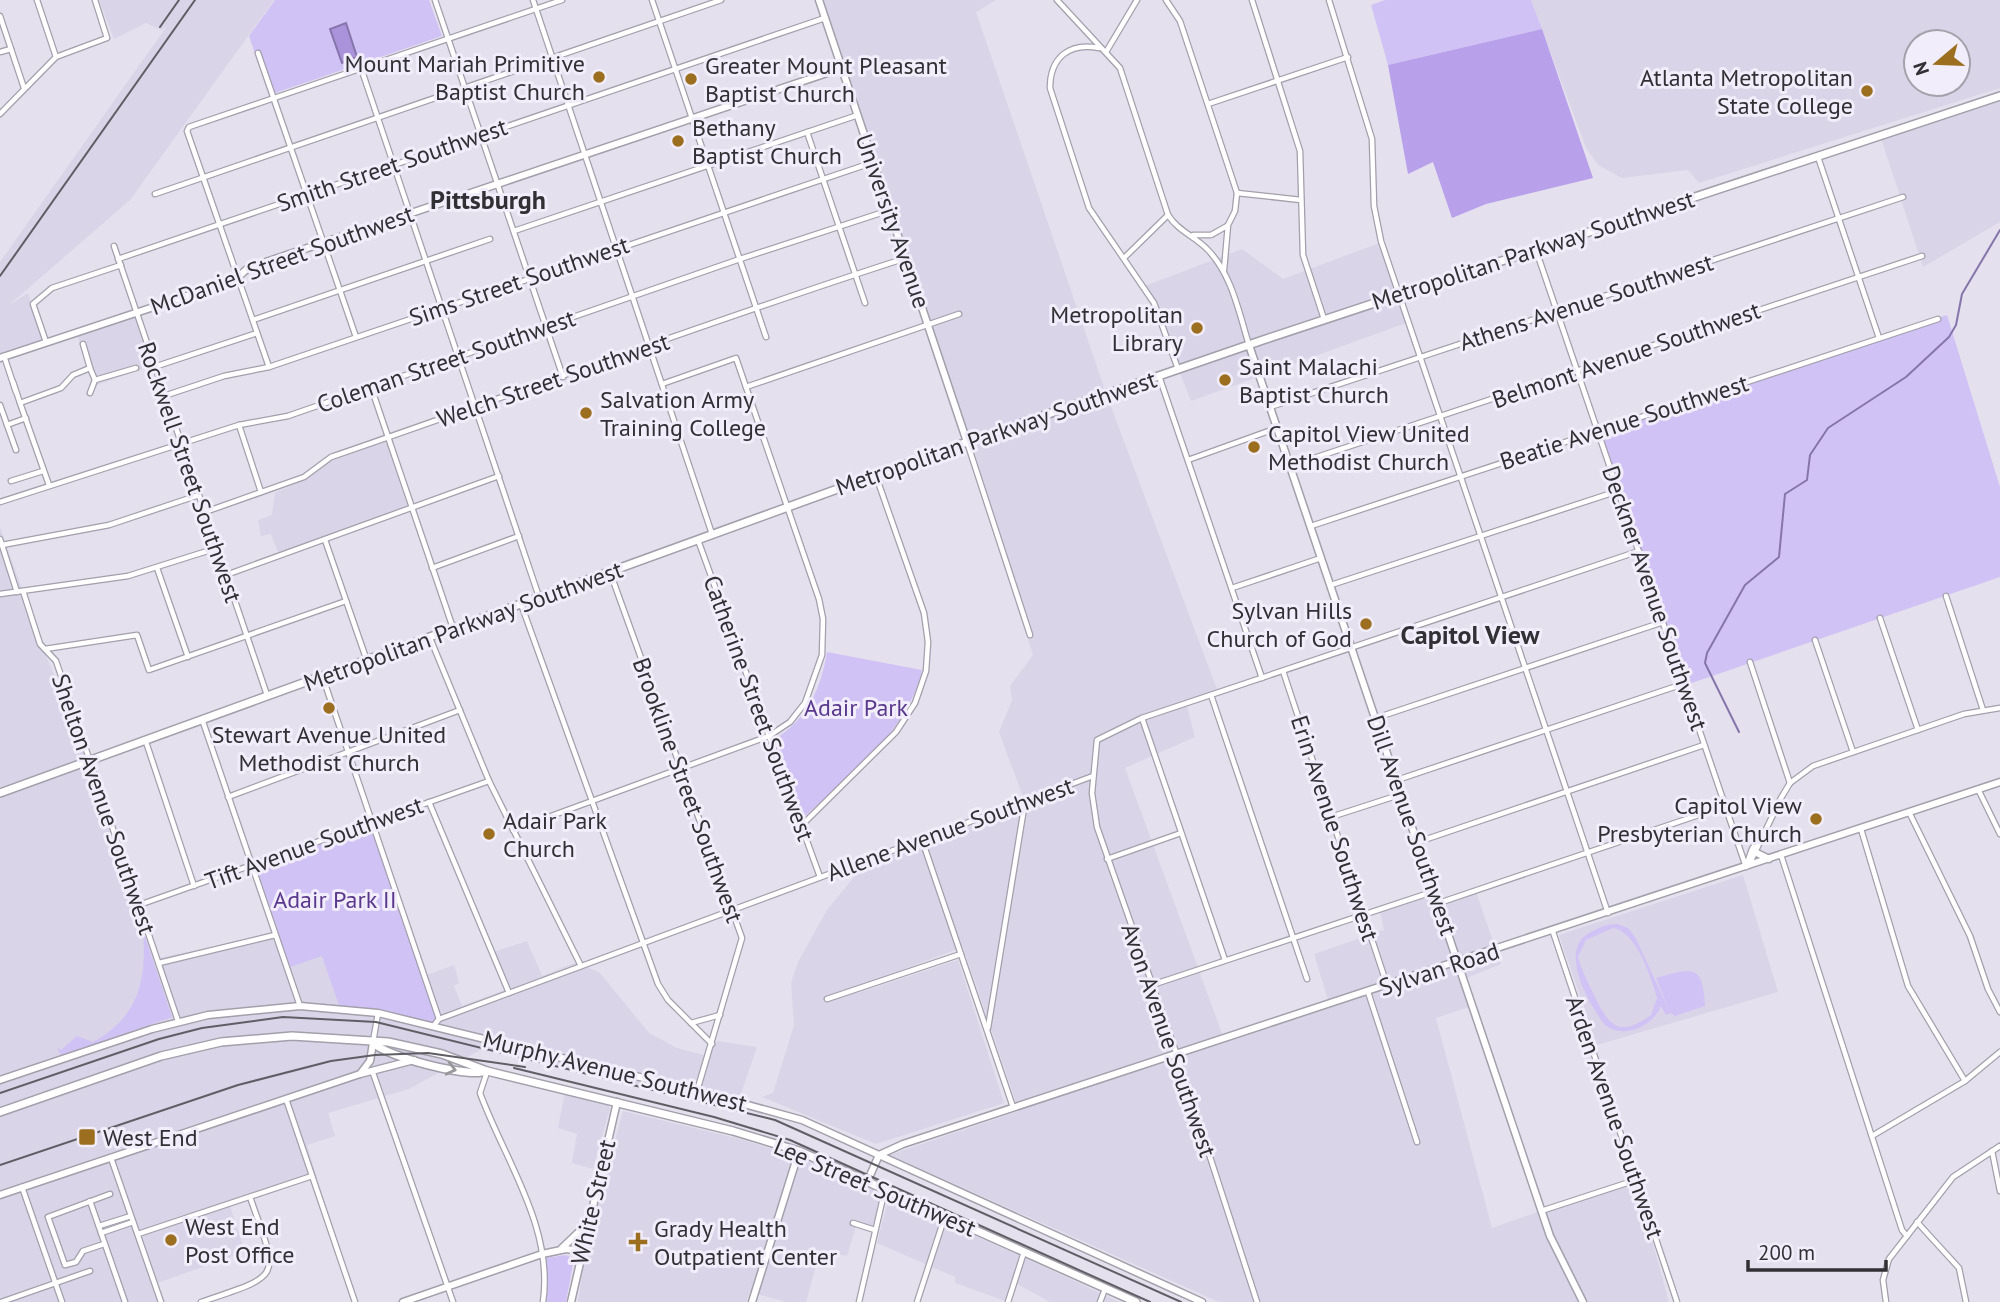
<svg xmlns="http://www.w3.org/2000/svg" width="2000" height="1302" font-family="'PT Sans',sans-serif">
<rect width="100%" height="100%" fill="#e4e0ed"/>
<!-- built -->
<g fill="#d9d4e7" fill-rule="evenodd">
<polygon points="99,0 274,0 130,200 9,305 28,293 46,345 0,359 0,262 167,26 161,30 146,23 114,39"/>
<polygon points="819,0 996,0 976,12 1107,396 1218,692 1187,706 1195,737 1125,768 1224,1039 1329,1003 1314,954 1384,930 1380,912 1436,891 1441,904 1476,892 1501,964 1464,979 1472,1006 1436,1018 1492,1228 1635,1178 1669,1302 1219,1302 890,1155 1019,1111 963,947 856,987 858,993 958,960 1004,1103 876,1144 762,1097 773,1093 794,1025 791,983 798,962 827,910 863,866 903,851 901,843 1023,797 999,732 1012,700 1010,686 1033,655"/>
<path d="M1531,0H2000V88L1699,183L1688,170L1622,178L1598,165L1586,148ZM1916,42H1958V84H1916Z"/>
<polygon points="2000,97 2000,222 1923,267 1880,135"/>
<polygon points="1382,242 1409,322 1191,401 1145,286 1242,249 1283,279"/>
<polygon points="136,314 154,365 94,386 77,334"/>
<polygon points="386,441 408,508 278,552 271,534 261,536 258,520 272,515 275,493 305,479 332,460"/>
<polygon points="0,527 42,646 89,760 158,958 275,935 322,956 424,976 454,965 459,983 454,986 462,1006 504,990 490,953 527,941 542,976 577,962 600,973 649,1033 677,1048 704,1055 717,1041 757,1047 735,1111 484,1048 409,1089 328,1113 335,1136 307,1145 317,1178 230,1206 245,1252 157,1283 163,1302 0,1302"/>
<polygon points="1743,875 1778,992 1597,1045 1559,935"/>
<polygon points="565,1093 607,1104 610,1108 593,1169 572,1163 577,1134 558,1128"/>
<polygon points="623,1111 740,1139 805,1159 880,1192 873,1231 856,1226 847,1256 820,1251 806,1302 786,1302 750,1292 746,1302 578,1302 586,1249"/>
<polygon points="889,1197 1040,1265 1119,1302 1050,1302 1017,1284 1008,1302 955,1283 955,1277 877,1243"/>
</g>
<!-- green -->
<g fill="#d1c2f6" fill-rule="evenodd">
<polygon points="275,0 429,0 442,36 269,95 249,36"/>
<polygon points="1385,0 1531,0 1542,29 1388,65 1371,5"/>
<polygon points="1947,315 2000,487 2000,577 1683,686 1599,429"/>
<path d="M827,652L922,670C908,732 848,776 803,818L775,739C807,719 821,689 827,652Z"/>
<polygon points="373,822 439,1019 435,1024 340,1008 322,956 287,968 252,865"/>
<path d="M1617,924L1628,928L1635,937L1670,1012L1656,978C1693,967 1703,964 1705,1006L1675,1016L1670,1013L1666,1015L1661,1006C1653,1027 1622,1040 1604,1024C1588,1002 1557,948 1591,932C1600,927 1607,924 1617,924ZM1613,928C1636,931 1651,977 1657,998L1651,1015C1618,1039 1608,1025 1593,993C1588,982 1581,969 1578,957L1586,940Z"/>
<path d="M143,931L172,1017L61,1056L57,1047L61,1050L77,1036L93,1042C139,1017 147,979 143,931Z"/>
<polygon points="566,1255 572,1258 573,1264 566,1302 546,1302 545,1258"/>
</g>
<!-- forest -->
<polygon fill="#b8a0ea" points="1542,29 1593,178 1486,204 1452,218 1433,162 1408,174 1388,65"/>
<!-- water -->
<polygon fill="#ab93dc" stroke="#8675aa" stroke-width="2" points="346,23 357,57 342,63 330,29"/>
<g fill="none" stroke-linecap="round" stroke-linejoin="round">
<!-- stream -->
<polyline stroke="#8675aa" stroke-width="2" points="1739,732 1705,663 1707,653 1745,585 1779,557 1785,494 1807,480 1810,455 1828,428 1906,377 1949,337 1956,325 1962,294 2000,230"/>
<!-- minor casing -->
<g stroke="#a39fab" stroke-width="7">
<g id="minor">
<polyline points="37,0 56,57"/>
<polyline points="435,0 563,377"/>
<polyline points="533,0 712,534"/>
<polyline points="652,0 766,337"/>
<path d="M1057,0L1120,68L1168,215C1178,231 1196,237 1208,250C1232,275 1239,313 1249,345"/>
<polyline points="1166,0 1180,21 1237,193 1235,211 1228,225 1224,270"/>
<polyline points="1252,0 1300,151 1303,255 1324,319"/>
<polyline points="1329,0 1372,139 1374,206 1381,241 1608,913"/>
<polyline points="0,16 24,88"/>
<path d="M1099,48C1070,42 1050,57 1050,88L1089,208L1154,303L1178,369"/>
<polyline points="0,52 11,49"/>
<polyline points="1106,52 1137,0"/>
<polyline points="258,53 356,337"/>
<polyline points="361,68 539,597"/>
<polyline points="1208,104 1348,57"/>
<polyline points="0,114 56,57 107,38 95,0"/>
<polyline points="807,132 865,303"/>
<polyline points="1818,157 1879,338"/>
<polyline points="1237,193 1301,200"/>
<polyline points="155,194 721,0"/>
<polyline points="514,231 858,115"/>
<polyline points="1193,235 1211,235 1227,226"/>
<polyline points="114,246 267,695"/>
<polyline points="1536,250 1746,867"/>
<polyline points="1125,257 1168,215"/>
<polyline points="118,259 825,18"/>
<polyline points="253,320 490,239"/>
<polyline points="46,342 33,304 52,288 121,265"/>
<polyline points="83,344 90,368"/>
<polyline points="4,356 16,392"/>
<polyline points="154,367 257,333"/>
<polyline points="269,367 187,131 189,127 562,0"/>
<polyline points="1159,376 1262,678"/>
<polyline points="95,380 136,368"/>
<polyline points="13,382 20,403"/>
<polyline points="371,387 453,628"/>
<polyline points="746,387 959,314"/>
<polyline points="164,396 224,376 269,367 874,162"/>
<polyline points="0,405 16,450"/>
<polyline points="1270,407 1903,197"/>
<polyline points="7,425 26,418"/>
<polyline points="239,425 261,492"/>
<polyline points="967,442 1030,635"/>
<polyline points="1188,460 1277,428"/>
<polyline points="1290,466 1922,256"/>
<polyline points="11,481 43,471"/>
<polyline points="49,485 20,403 61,388 73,375 90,368 95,380 90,393"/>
<polyline points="0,502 239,425 288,416 740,259 890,210"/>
<path d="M205,512L304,477L331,457C523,391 713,320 906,258"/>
<polyline points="1311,526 1938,319"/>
<polyline points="0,539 17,592"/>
<polyline points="325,540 367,661"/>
<polyline points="698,540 820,877"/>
<polyline points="2,545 109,525 199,495"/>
<polyline points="157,568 188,657"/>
<polyline points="432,568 519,536"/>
<polyline points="610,572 742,938 697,1091"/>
<polyline points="226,575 499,476"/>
<polyline points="1331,585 1618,491"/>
<polyline points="1232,588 1321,558"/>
<polyline points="23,591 40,644 56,661 178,1021"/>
<polyline points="0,594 128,576 217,548"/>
<polyline points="1946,596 1983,710"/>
<polyline points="521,604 658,984 668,1000 712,1044"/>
<polyline points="1880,618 1918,730"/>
<polyline points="430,638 489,781 581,966"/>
<polyline points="1815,640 1853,752"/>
<polyline points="45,649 137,635 149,670 346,601"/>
<polyline points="1750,662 1790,783"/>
<polyline points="1283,671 1387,985"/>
<polyline points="323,678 439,1019"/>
<polyline points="1211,695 1307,979"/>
<polyline points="1142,718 1225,960"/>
<polyline points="1376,718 1663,622"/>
<polyline points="203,722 300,1006"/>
<polyline points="146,742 194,886"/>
<polyline points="1397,780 1683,684"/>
<polyline points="1978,789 2000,834"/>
<polyline points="228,797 460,710"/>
<polyline points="429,802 509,993"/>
<polyline points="1909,812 1970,936 1988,989 2000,1012"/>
<polyline points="1331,817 1402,794"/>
<polyline points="801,826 896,732 915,703 926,671 928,642 924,613 876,476"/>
<polyline points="1861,829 1908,986 1965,1081"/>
<polyline points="513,830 769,736 790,722 805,703 822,655 823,619 819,599 736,358 662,384"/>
<polyline points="922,840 1013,1107"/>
<polyline points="1418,842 1704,745"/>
<polyline points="1781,855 1902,1230 1907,1236"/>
<polyline points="1107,859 1181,833"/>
<polyline points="1749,865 1781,798 1790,783 1813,766 1964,714 2000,708"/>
<polyline points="1746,866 1752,849 1759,840"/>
<polyline points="1439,903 1725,806"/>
<polyline points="139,905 489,781"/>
<polyline points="1553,932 1677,1302"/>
<polyline points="159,963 275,935"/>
<polyline points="1152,985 1435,891"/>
<polyline points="1368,992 1417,1142"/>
<polyline points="827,999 961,954"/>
<polyline points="691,1023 720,1015"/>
<polyline points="435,1024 439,1019 1093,776"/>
<polyline points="988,1028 1025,802"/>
<polyline points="373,1042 378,1013"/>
<path d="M487,1072L480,1093C504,1159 554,1227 543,1302"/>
<polyline points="373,1073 453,1302"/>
<polyline points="286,1099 355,1302"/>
<polyline points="1872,1136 1965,1081 2000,1052"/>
<polyline points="1992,1151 2000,1191"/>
<polyline points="111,1158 161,1302"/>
<polyline points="22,1187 62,1302"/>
<polyline points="90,1201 125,1302"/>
<polyline points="1541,1211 1636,1180"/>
<polyline points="1917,1222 1959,1268 1966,1302"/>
<polyline points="853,1223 875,1230"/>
<polyline points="99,1226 131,1216"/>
<polyline points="101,1233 133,1222"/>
<polyline points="138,1234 312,1176"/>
<polyline points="104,1244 83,1251 76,1262 65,1265 48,1217 110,1194"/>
<polyline points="1,1302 90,1271"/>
<path d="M201,1302C286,1274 278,1278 250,1197"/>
<polyline points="859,1302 885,1189"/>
<polyline points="917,1302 945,1216"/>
<polyline points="1008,1302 1024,1252"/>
<polyline points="1100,1302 1105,1289"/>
<polyline points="1257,1302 1177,1055 1097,827 1092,793 1097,740 1142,718 1639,551"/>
<polyline points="1886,1302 1883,1280 1889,1259 1953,1177 2000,1146"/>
</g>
</g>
<!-- tertiary casing -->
<g stroke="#a39fab" stroke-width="9">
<g id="tertiary">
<polyline points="0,358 235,280 248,268 842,68"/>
<polyline points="360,1074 370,1061 373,1043"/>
<polyline points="0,1080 152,1029 208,1015 300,1006 378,1013 697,1091 802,1120 1202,1302"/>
<polyline points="0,1195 360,1074 414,1060"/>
<polyline points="562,1248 584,1227"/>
<polyline points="403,1302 542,1254 566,1249 580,1251"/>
<polyline points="571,1302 617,1102"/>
<polyline points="752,1302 799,1151"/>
</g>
</g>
<!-- secondary casing -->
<g stroke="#a39fab" stroke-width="9">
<g id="secondary">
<polyline points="819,0 967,442"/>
<polyline points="1249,345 1550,1236 1583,1302"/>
<polyline points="1757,853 1769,859"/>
<polyline points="868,1180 879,1155 903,1144 2000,782"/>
</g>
</g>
<!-- primary casing -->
<g stroke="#a39fab" stroke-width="10">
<g id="primary">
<polyline points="0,793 967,442 1263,340 2000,96"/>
<path d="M373,1043C388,1057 467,1078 487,1071"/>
<polyline points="0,1112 161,1056 221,1042 292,1036 388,1042 442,1054 487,1071 733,1131 799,1151 1136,1302"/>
</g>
</g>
<!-- minor -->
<use href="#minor" stroke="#fff" stroke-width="4.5"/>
<!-- tertiary -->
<use href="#tertiary" stroke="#fff" stroke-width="6"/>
<!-- secondary -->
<use href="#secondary" stroke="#fff" stroke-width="6"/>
<!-- primary -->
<use href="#primary" stroke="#fff" stroke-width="7"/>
<!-- rail -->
<g stroke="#605e65" stroke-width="2">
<polyline points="160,27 179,0"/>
<polyline points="0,276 195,0"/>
<polyline points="514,1068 714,1117 790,1140 1150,1302"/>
<polyline points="0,1093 159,1039 202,1028 283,1017 376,1022 775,1120 1181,1302"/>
<polyline points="0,1165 238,1085 331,1061 375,1055 428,1053 525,1067"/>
</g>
</g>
<!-- one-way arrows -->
<defs><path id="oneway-chevron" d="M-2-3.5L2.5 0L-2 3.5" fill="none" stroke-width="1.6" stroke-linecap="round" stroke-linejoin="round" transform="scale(1.75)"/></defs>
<use stroke="#98989a" href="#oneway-chevron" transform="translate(451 1069) rotate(14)"/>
<!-- markers -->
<g fill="#9c6e1f" stroke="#f1edfa" stroke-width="2.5">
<circle cx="599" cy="77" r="7"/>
<circle cx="691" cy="79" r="7"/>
<circle cx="1867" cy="91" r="7"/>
<circle cx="678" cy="141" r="7"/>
<circle cx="1197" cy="328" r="7"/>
<circle cx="1225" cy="380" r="7"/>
<circle cx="586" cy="413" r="7"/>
<circle cx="1254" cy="447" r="7"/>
<circle cx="1366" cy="624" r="7"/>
<circle cx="329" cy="708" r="7"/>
<circle cx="1816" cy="819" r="7"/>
<circle cx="489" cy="834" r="7"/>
<rect x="78" y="1128" width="18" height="18" rx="3.5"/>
<circle cx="171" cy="1240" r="7"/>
<path d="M634.5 1231.5h7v7h7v7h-7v7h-7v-7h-7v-7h7z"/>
</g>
<g text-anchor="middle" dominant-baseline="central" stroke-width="6" stroke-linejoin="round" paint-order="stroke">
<!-- poi labels -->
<g font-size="24" fill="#313034" stroke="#f1edfa" text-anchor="start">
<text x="585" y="63" text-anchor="end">Mount Mariah Primitive<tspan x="585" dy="28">Baptist Church</tspan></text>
<text x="705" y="65">Greater Mount Pleasant<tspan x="705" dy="28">Baptist Church</tspan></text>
<text x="1853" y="77" text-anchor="end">Atlanta Metropolitan<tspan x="1853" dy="28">State College</tspan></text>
<text x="692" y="127">Bethany<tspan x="692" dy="28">Baptist Church</tspan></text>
<text x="1183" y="314" text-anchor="end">Metropolitan<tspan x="1183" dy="28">Library</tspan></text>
<text x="1239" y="366">Saint Malachi<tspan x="1239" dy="28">Baptist Church</tspan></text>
<text x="600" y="399">Salvation Army<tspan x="600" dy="28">Training College</tspan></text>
<text x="1268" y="433">Capitol View United<tspan x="1268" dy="28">Methodist Church</tspan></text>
<text x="1352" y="610" text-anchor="end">Sylvan Hills<tspan x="1352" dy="28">Church of God</tspan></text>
<text x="329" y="734" text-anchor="middle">Stewart Avenue United<tspan x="329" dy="28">Methodist Church</tspan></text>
<text x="1802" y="805" text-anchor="end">Capitol View<tspan x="1802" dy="28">Presbyterian Church</tspan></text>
<text x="503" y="820">Adair Park<tspan x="503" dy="28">Church</tspan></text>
<text x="103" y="1137">West End</text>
<text x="185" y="1226">West End<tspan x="185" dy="28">Post Office</tspan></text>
<text x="654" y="1228">Grady Health<tspan x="654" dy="28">Outpatient Center</tspan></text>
</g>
<!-- street labels -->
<g font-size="24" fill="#313034" stroke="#f1edfa">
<text transform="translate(392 165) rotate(-19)">Smith Street Southwest</text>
<text transform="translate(893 221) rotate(71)">University Avenue</text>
<text transform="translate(1533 250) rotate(-18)">Metropolitan Parkway Southwest</text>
<text transform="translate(282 260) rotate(-20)">McDaniel Street Southwest</text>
<text transform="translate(519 281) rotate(-19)">Sims Street Southwest</text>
<text transform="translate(1586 302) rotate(-18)">Athens Avenue Southwest</text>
<text transform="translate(1626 355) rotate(-19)">Belmont Avenue Southwest</text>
<text transform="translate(446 361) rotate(-19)">Coleman Street Southwest</text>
<text transform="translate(553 380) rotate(-19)">Welch Street Southwest</text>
<text transform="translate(1624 422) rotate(-18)">Beatie Avenue Southwest</text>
<text transform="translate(996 433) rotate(-19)">Metropolitan Parkway Southwest</text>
<text transform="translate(190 472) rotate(71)">Rockwell Street Southwest</text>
<text transform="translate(1655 598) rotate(71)">Deckner Avenue Southwest</text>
<text transform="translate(463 626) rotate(-20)">Metropolitan Parkway Southwest</text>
<text transform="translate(759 708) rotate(70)">Catherine Street Southwest</text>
<text transform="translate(688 790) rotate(70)">Brookline Street Southwest</text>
<text transform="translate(104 804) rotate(71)">Shelton Avenue Southwest</text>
<text transform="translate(1412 825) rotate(71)">Dill Avenue Southwest</text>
<text transform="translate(1335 828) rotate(72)">Erin Avenue Southwest</text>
<text transform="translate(950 829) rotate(-20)">Allene Avenue Southwest</text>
<text transform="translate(314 843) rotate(-20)">Tift Avenue Southwest</text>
<text transform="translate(1439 969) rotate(-18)">Sylvan Road</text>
<text transform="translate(1169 1040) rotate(71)">Avon Avenue Southwest</text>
<text transform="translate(615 1071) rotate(14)">Murphy Avenue Southwest</text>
<text transform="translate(1615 1117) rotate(71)">Arden Avenue Southwest</text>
<text transform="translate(875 1187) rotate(23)">Lee Street Southwest</text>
<text transform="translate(593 1202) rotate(-77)">White Street</text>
</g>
<!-- park labels -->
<g font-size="24" fill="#5a388e" stroke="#f1edfa">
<text x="856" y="707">Adair Park</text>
<text x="335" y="899">Adair Park II</text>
</g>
<!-- neighbourhood labels -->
<g font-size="26" font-weight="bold" fill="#313034" stroke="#f1edfa">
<text x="488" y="199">Pittsburgh</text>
<text x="1470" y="634">Capitol View</text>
</g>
</g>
<!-- north arrow -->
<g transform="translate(1937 63) rotate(251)"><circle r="33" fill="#f1edfa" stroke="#a4a1ab" stroke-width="2"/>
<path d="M0-5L12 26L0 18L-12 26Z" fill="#9c6e1f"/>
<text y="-10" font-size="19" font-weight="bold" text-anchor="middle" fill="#313034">N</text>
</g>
<!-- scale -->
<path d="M1748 1260v10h138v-10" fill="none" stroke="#313034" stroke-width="3.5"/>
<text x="1758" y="1260" font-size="21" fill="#313034" stroke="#f1edfa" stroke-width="5" paint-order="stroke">200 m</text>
</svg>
